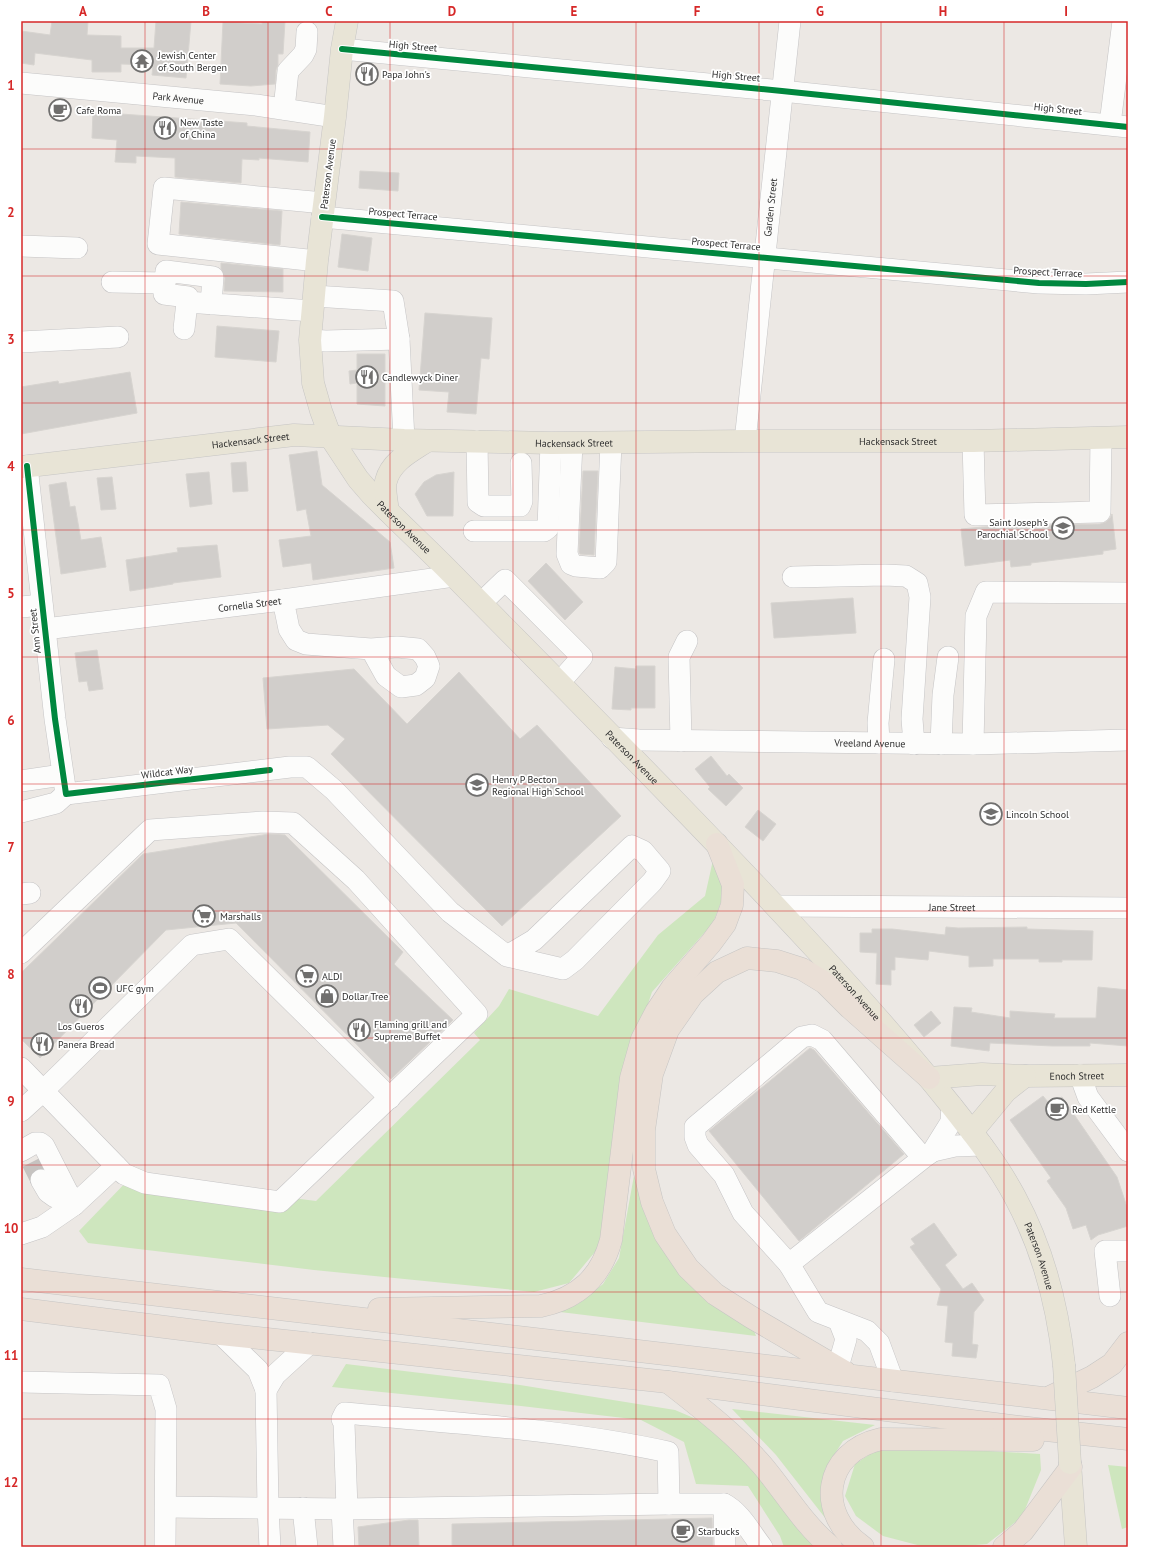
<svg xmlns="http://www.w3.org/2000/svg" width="1149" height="1568" font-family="'PT Sans',sans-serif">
<rect width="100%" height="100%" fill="#ece8e4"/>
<!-- green -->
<g fill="#cee6be">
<polygon points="713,860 726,889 713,923 652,992 630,1057 600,1246 569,1283 534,1292 314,1270 88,1243 79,1231 131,1177 316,1201 480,1040 474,1033 499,1006 509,989 598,1016 658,935 705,896"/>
<polygon points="637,1159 668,1255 753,1328 756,1336 552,1311 578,1304 603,1284 619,1258"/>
<polygon points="346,1364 520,1385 675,1410 715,1427 820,1547 784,1547 780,1536 748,1486 696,1484 684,1442 641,1420 521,1406 332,1387"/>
<polygon points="732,1409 875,1425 843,1441 825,1469 826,1519 776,1455"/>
<polygon points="884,1445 1040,1454 1041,1470 1022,1517 987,1544 952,1547 925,1547 883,1536 856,1516 845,1496 855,1464"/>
<polygon points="1108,1465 1128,1467 1128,1527 1122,1529"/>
</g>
<!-- building -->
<g fill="#d1cecb" stroke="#d7d4d0">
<polygon points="52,21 88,21 87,35 121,36 121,48 154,48 156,21 191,21 186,78 152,75 153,65 121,64 121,72 92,72 92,60 35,53 34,65 21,63 21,31 50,35"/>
<polygon points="262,21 285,21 283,54 278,54 278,65 276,70 275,84 251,86 220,84 223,22 262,24"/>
<polygon points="93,112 247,123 247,126 310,132 308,162 259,158 259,160 242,159 241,183 175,177 175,158 136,156 136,163 115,162 117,140 92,138"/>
<polygon points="360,171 399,173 398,191 359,188"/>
<polygon points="181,202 282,211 280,245 179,234"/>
<polygon points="342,234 372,238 368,271 338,267"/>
<polygon points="221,263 283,269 283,292 224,291 225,278 221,269"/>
<polygon points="425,313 492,318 489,359 481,358 476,414 447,412 449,392 419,390"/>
<polygon points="217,326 279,331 276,362 215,357"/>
<polygon points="357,354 385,354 385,406 357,404 357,383 350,384 349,371 357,370"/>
<polygon points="130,372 137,413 21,434 21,387 58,381 59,384"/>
<polygon points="317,451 322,485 390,542 394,568 313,580 311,563 283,567 279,540 311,536 306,509 297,511 289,455"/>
<polygon points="246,462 248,491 233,492 231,463"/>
<polygon points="583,471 598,471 594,555 580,554 579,552"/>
<polygon points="209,472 212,504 190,507 186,474"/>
<polygon points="454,472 453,516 427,516 415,494 424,482 436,475"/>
<polygon points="112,477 116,509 101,510 97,478"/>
<polygon points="66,482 70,507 75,506 81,540 101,537 106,567 61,574 49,485"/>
<polygon points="1112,514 1116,549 1103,551 1103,554 1031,563 1031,565 1011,567 1010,560 965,566 961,529 983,527 1100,524 1106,522 1110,518"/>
<polygon points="217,545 221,577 173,583 173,584 130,591 126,560 178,552 177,548"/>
<polygon points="546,563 583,602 565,620 528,581"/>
<polygon points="853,598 856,633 774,638 771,603"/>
<polygon points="97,650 103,689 89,691 87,681 79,682 75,653"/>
<polygon points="636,666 655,666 655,708 631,708 631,710 612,709 615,667 636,669"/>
<polygon points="354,669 407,724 459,672 520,739 537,725 621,816 502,926 331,754 345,739 328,725 267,729 263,678"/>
<polygon points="711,756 727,776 729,774 743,788 726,806 708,789 710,787 695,769"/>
<polygon points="758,810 776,824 763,841 745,827"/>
<polygon points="269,834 285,835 403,952 394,964 453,1020 391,1079 236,923 166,930 40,1058 21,1039 21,973 143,854"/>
<polygon points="946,927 958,928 1027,927 1027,929 1093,931 1092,960 1062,960 1062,962 1039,962 1039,959 993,959 993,966 969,967 969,956 929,951 928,960 895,957 895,970 891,970 891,985 876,984 877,953 860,952 860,933 872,933 872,929 892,929 945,935"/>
<polygon points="1098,987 1128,990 1128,1046 1090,1043 1090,1046 1052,1046 990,1043 989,1051 951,1046 954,1007 972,1008 971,1012 1010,1018 1010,1011 1055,1014 1054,1018 1096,1018"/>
<polygon points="931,1011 941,1023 924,1037 914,1025"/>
<polygon points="810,1048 814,1050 904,1154 799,1241 709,1131"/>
<polygon points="1043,1096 1048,1102 1062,1097 1117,1177 1128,1210 1128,1226 1098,1235 1091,1240 1086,1225 1073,1229 1066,1208 1047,1181 1051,1178 1010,1120"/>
<polygon points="934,1223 957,1255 945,1265 963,1289 972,1283 984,1300 974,1312 972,1344 978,1345 976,1358 952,1356 953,1343 945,1342 948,1306 937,1305 941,1289 910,1247 915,1244 911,1239"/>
<polygon points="712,1518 713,1547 452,1547 452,1524"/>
<polygon points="409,1520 418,1520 419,1547 359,1547 358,1527"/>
</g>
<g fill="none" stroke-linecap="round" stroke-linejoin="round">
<!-- minor-tunnel -->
<polyline stroke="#c6c3c0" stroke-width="21" stroke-dasharray="21 10" stroke-linecap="butt" points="32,1162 41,1180"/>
<!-- minor casing -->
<g stroke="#c5c4c5" stroke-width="22">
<g id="minor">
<polyline points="342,49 782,91 1128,127"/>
<path id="s1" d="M21,83L256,105L335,117"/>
<polyline points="284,109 288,71 303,55 306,49 307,32"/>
<polyline points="1110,124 1123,21"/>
<polyline points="322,217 1039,283 1086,284 1128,282"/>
<polyline points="21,246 77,248"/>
<polyline points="317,261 158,244 164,188 324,203"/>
<polyline points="112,282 165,283"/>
<polyline points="211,304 213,277 166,271 164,294 188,297 187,302 312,311"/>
<polyline points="184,329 187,302"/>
<polyline points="399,339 404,440"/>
<polyline points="310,340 326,341 399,339 393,301 314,296"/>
<polyline points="21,342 118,337"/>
<polyline points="477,441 478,502 484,506 520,506 522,501 521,463"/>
<path id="s2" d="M745,441L790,21"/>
<polyline points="973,441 975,515 1100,512 1101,438"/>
<polyline points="572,443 567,554 571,564 576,566 600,568 606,562 611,443"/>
<polyline points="27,466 55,719 66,794"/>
<polyline points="474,531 544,531 548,528 551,443"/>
<polyline points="793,577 885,575 906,576 917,583 920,597 912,719 914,744"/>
<polyline points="283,600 289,629 296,640 306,644 371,649 397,647 418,649 425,657 429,666 425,678 416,685 401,687 386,676 371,649"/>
<polyline points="481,603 505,580 582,657 559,683"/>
<polyline points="21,607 42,605"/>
<path id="s3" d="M45,629L283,600L454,576"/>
<path id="s4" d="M612,738L639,740L973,744L1128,740"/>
<polyline points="681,741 679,657 687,641"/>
<polyline points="879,743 878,723 884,659"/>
<polyline points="941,744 943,695 948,657"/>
<polyline points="973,744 976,616 986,592 1128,593"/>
<polyline points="21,781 62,775"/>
<polyline points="66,794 290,767 307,767 334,790 450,912 507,956 534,940 632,846 643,851 660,871 652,882 575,960 563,969 507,956"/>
<polyline points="21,812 56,803 66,794"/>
<polyline points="21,894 30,893"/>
<path id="s5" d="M776,906L1128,908"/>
<polyline points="21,953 150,830 263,822 293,823 356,880 477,1014 280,1202 145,1183 124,1174 21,1068"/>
<polyline points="1080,1075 1088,1097 1128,1151"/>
<polyline points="21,1111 43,1091 192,945 229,939 390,1098"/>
<polyline points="21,1151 35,1143 40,1143 44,1146 74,1205"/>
<polyline points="933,1151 955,1146 982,1145"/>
<polyline points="923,1158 822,1040 812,1035 802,1037 695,1127 695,1137 698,1145 724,1175 743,1213 789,1264 923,1158 933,1151 951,1122 952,1106"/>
<polyline points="41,1180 48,1192 55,1197 69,1194"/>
<polyline points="21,1234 42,1227 74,1205 116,1166"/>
<polyline points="789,1264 818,1312 867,1331 879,1343 893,1381"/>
<polyline points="1110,1296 1105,1251 1128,1251"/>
<polyline points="221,1334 258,1370 266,1390 275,1375 310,1343"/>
<polyline points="838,1367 846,1339 839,1321"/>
<polyline points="21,1382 159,1385 166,1409 165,1547"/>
<polyline points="266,1390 268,1508 270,1547"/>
<polyline points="724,1504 725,1547"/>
<path d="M166,1507L347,1509L344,1423L342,1419L345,1413C453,1423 562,1429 668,1452L669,1504H724C740,1512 751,1533 762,1547"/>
<polyline points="303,1508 307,1547"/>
<polyline points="342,1509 344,1547"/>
<polyline points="347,1509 669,1504"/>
</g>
</g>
<!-- major casing -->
<g stroke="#c6c5c4" stroke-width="23">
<g id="major">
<path id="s6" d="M347,21L342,49L335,117L317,261L310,340L313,383L321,411L331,438L358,479L371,494C399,523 428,549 456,578C578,702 702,826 820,954C866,1004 911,1055 954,1109C976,1137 998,1165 1015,1197C1043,1249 1058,1307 1064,1365"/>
<path id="s7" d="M21,467L294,435L404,440L551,443L745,441H973L1128,437"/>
<path d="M388,511C387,504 384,487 386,481C391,461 412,451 427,441"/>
<path id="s8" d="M929,1078L982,1074L1025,1076L1128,1075"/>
<polyline points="972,1132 1006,1091 1025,1076"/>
<polyline points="1070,1463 1076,1547"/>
</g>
</g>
<!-- highway casing -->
<g stroke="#c6c5c4" stroke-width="23">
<g id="highway">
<polyline points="21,1279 1128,1408"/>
<polyline points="21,1309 221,1334 668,1382 1019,1427 1128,1439"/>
<path d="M379,1309L541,1306C579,1298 601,1277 611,1240L631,1078L642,1039L656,1012L672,988L711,943L725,924L732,905L733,885L717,844"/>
<polyline points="845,1372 751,1317 715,1294 688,1268 665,1234 652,1202 644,1169 644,1130 652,1074 668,1030 693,994 717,972 747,958 777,961 802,969 825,983 850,1008 929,1078"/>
<path d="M668,1382C701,1408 734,1433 762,1465C785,1492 803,1524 831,1547"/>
<polyline points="1050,1397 1092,1377 1112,1364 1128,1343"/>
<path d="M863,1547C815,1514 823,1452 881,1439L1033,1440"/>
<polyline points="1004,1547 1023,1531 1071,1467"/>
</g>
</g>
<!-- minor -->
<use href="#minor" stroke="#fcfcfb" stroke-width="21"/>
<!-- major -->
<use href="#major" stroke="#e8e4d6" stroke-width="22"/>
<!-- highway -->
<use href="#highway" stroke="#eadfd6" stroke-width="22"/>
<!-- major-bridge casing -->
<g stroke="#c6c5c4" stroke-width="23" stroke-linecap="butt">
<polyline id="major-bridge" points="1064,1365 1070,1463"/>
</g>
<!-- major-bridge -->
<use href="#major-bridge" stroke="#e8e4d6" stroke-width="22"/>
<!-- cycleway casing -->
<g stroke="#fff" stroke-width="8">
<g id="cycleway">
<polyline points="342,49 782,91 1128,127"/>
<polyline points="322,217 1039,283 1086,284 1128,282"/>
<polyline points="27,466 55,719 66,794 270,770"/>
</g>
</g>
<!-- cycleway -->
<use href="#cycleway" stroke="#00873e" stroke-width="6"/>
</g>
<!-- grid -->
<path fill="none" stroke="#d62828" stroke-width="1" stroke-opacity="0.55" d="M145,21V1547M268,21V1547M390,21V1547M513,21V1547M636,21V1547M759,21V1547M881,21V1547M1004,21V1547M21,149H1128M21,276H1128M21,403H1128M21,530H1128M21,657H1128M21,784H1128M21,911H1128M21,1038H1128M21,1165H1128M21,1292H1128M21,1419H1128"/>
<!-- icons -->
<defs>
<g id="temple-ring" transform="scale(1.15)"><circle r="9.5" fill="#fff" stroke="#706f6e" stroke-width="1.5"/><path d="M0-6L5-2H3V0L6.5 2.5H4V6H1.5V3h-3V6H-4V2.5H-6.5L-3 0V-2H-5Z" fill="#706f6e"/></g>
<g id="restaurant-ring" transform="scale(1.15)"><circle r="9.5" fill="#fff" stroke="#706f6e" stroke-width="1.5"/><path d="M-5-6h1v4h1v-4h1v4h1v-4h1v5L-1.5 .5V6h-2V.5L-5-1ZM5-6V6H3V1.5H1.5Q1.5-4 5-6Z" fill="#706f6e"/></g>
<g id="cafe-ring" transform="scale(1.15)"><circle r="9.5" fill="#fff" stroke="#706f6e" stroke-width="1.5"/><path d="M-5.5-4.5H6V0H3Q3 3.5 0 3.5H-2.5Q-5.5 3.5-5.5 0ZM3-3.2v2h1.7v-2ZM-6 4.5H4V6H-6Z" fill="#706f6e"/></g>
<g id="school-ring" transform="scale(1.15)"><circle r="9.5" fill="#fff" stroke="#706f6e" stroke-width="1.5"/><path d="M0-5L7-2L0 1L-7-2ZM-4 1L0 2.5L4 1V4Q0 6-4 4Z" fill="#706f6e"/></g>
<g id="supermarket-ring" transform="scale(1.15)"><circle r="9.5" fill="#fff" stroke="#706f6e" stroke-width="1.5"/><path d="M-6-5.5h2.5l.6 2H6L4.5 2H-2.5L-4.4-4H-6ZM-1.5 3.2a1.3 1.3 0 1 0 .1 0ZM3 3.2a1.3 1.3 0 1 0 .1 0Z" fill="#706f6e"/></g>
<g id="stadium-ring" transform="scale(1.15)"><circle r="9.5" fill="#fff" stroke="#706f6e" stroke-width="1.5"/><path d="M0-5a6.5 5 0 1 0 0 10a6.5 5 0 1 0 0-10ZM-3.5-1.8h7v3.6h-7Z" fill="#706f6e"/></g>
<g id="shop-ring" transform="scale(1.15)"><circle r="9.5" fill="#fff" stroke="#706f6e" stroke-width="1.5"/><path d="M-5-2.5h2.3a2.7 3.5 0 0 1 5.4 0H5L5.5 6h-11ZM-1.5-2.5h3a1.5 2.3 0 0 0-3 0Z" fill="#706f6e"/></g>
</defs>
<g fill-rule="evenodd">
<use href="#temple-ring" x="142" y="61"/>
<use href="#restaurant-ring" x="367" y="74"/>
<use href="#cafe-ring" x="60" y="110"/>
<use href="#restaurant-ring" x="165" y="128"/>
<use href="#restaurant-ring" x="367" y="377"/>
<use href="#school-ring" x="1063" y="528"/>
<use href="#school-ring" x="477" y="785"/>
<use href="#school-ring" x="991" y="814"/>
<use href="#supermarket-ring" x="204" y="916"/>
<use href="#supermarket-ring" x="307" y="976"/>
<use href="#stadium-ring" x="100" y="988"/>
<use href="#shop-ring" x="327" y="996"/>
<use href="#restaurant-ring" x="81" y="1006"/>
<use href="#restaurant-ring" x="359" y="1030"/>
<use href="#restaurant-ring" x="42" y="1044"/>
<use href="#cafe-ring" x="1057" y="1109"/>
<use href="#cafe-ring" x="683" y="1531"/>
</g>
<g text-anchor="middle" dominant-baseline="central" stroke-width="3.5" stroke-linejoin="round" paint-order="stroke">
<!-- street labels -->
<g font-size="10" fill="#2e2e2e" stroke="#fff">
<text transform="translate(413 46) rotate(5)">High Street</text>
<text transform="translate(736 76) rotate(5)">High Street</text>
<text stroke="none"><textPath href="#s1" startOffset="158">Park Avenue</textPath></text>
<text transform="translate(1058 109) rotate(6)">High Street</text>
<text transform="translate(328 174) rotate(-83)">Paterson Avenue</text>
<text stroke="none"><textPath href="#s2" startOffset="235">Garden Street</textPath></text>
<text transform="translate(403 214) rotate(5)">Prospect Terrace</text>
<text transform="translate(726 244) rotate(5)">Prospect Terrace</text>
<text transform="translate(1048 272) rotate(3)">Prospect Terrace</text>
<text stroke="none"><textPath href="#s7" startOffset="231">Hackensack Street</textPath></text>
<text stroke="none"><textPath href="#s7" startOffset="879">Hackensack Street</textPath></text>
<text stroke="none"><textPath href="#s7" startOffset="555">Hackensack Street</textPath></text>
<text stroke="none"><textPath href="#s6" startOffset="538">Paterson Avenue</textPath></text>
<text stroke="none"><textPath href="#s3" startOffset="206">Cornelia Street</textPath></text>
<text transform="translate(35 631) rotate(-96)">Ann Street</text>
<text stroke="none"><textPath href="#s4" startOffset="258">Vreeland Avenue</textPath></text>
<text stroke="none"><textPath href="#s6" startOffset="862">Paterson Avenue</textPath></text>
<text transform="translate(167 772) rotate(-7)">Wildcat Way</text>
<text stroke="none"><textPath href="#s5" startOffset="176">Jane Street</textPath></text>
<text stroke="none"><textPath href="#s6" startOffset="1186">Paterson Avenue</textPath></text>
<text stroke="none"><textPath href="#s8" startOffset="148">Enoch Street</textPath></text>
<text stroke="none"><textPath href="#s6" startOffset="1510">Paterson Avenue</textPath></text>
</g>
<!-- poi labels -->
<g font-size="10" fill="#2e2e2e" stroke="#fff" text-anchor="start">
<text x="158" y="55">Jewish Center<tspan x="158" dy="12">of South Bergen</tspan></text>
<text x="382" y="74">Papa John's</text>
<text x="76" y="110">Cafe Roma</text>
<text x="180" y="122">New Taste<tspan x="180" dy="12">of China</tspan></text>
<text x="382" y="377">Candlewyck Diner</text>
<text x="1048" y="522" text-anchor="end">Saint Joseph's<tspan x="1048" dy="12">Parochial School</tspan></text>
<text x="492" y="779">Henry P Becton<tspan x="492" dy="12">Regional High School</tspan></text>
<text x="1006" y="814">Lincoln School</text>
<text x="220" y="916">Marshalls</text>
<text x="322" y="976">ALDI</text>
<text x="116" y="988">UFC gym</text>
<text x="342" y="996">Dollar Tree</text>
<text x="374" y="1024">Flaming grill and<tspan x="374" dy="12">Supreme Buffet</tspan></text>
<text x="81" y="1026" text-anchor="middle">Los Gueros</text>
<text x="58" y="1044">Panera Bread</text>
<text x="1072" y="1109">Red Kettle</text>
<text x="698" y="1531">Starbucks</text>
</g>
</g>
<!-- border -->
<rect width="1149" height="1568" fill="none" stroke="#ffffff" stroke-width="44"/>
<rect x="22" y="22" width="1105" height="1524" fill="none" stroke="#d62828" stroke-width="1.5"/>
<g font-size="13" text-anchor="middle" font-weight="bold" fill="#d62828">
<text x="83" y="16">A</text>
<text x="206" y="16">B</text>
<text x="329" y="16">C</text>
<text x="452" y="16">D</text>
<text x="574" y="16">E</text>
<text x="697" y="16">F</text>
<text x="820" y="16">G</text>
<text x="943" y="16">H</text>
<text x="1066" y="16">I</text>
<text x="11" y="90">1</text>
<text x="11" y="217">2</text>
<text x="11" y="344">3</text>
<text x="11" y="471">4</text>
<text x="11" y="598">5</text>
<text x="11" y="725">6</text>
<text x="11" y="852">7</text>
<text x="11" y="979">8</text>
<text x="11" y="1106">9</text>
<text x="11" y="1233">10</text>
<text x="11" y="1360">11</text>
<text x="11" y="1487">12</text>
</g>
</svg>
